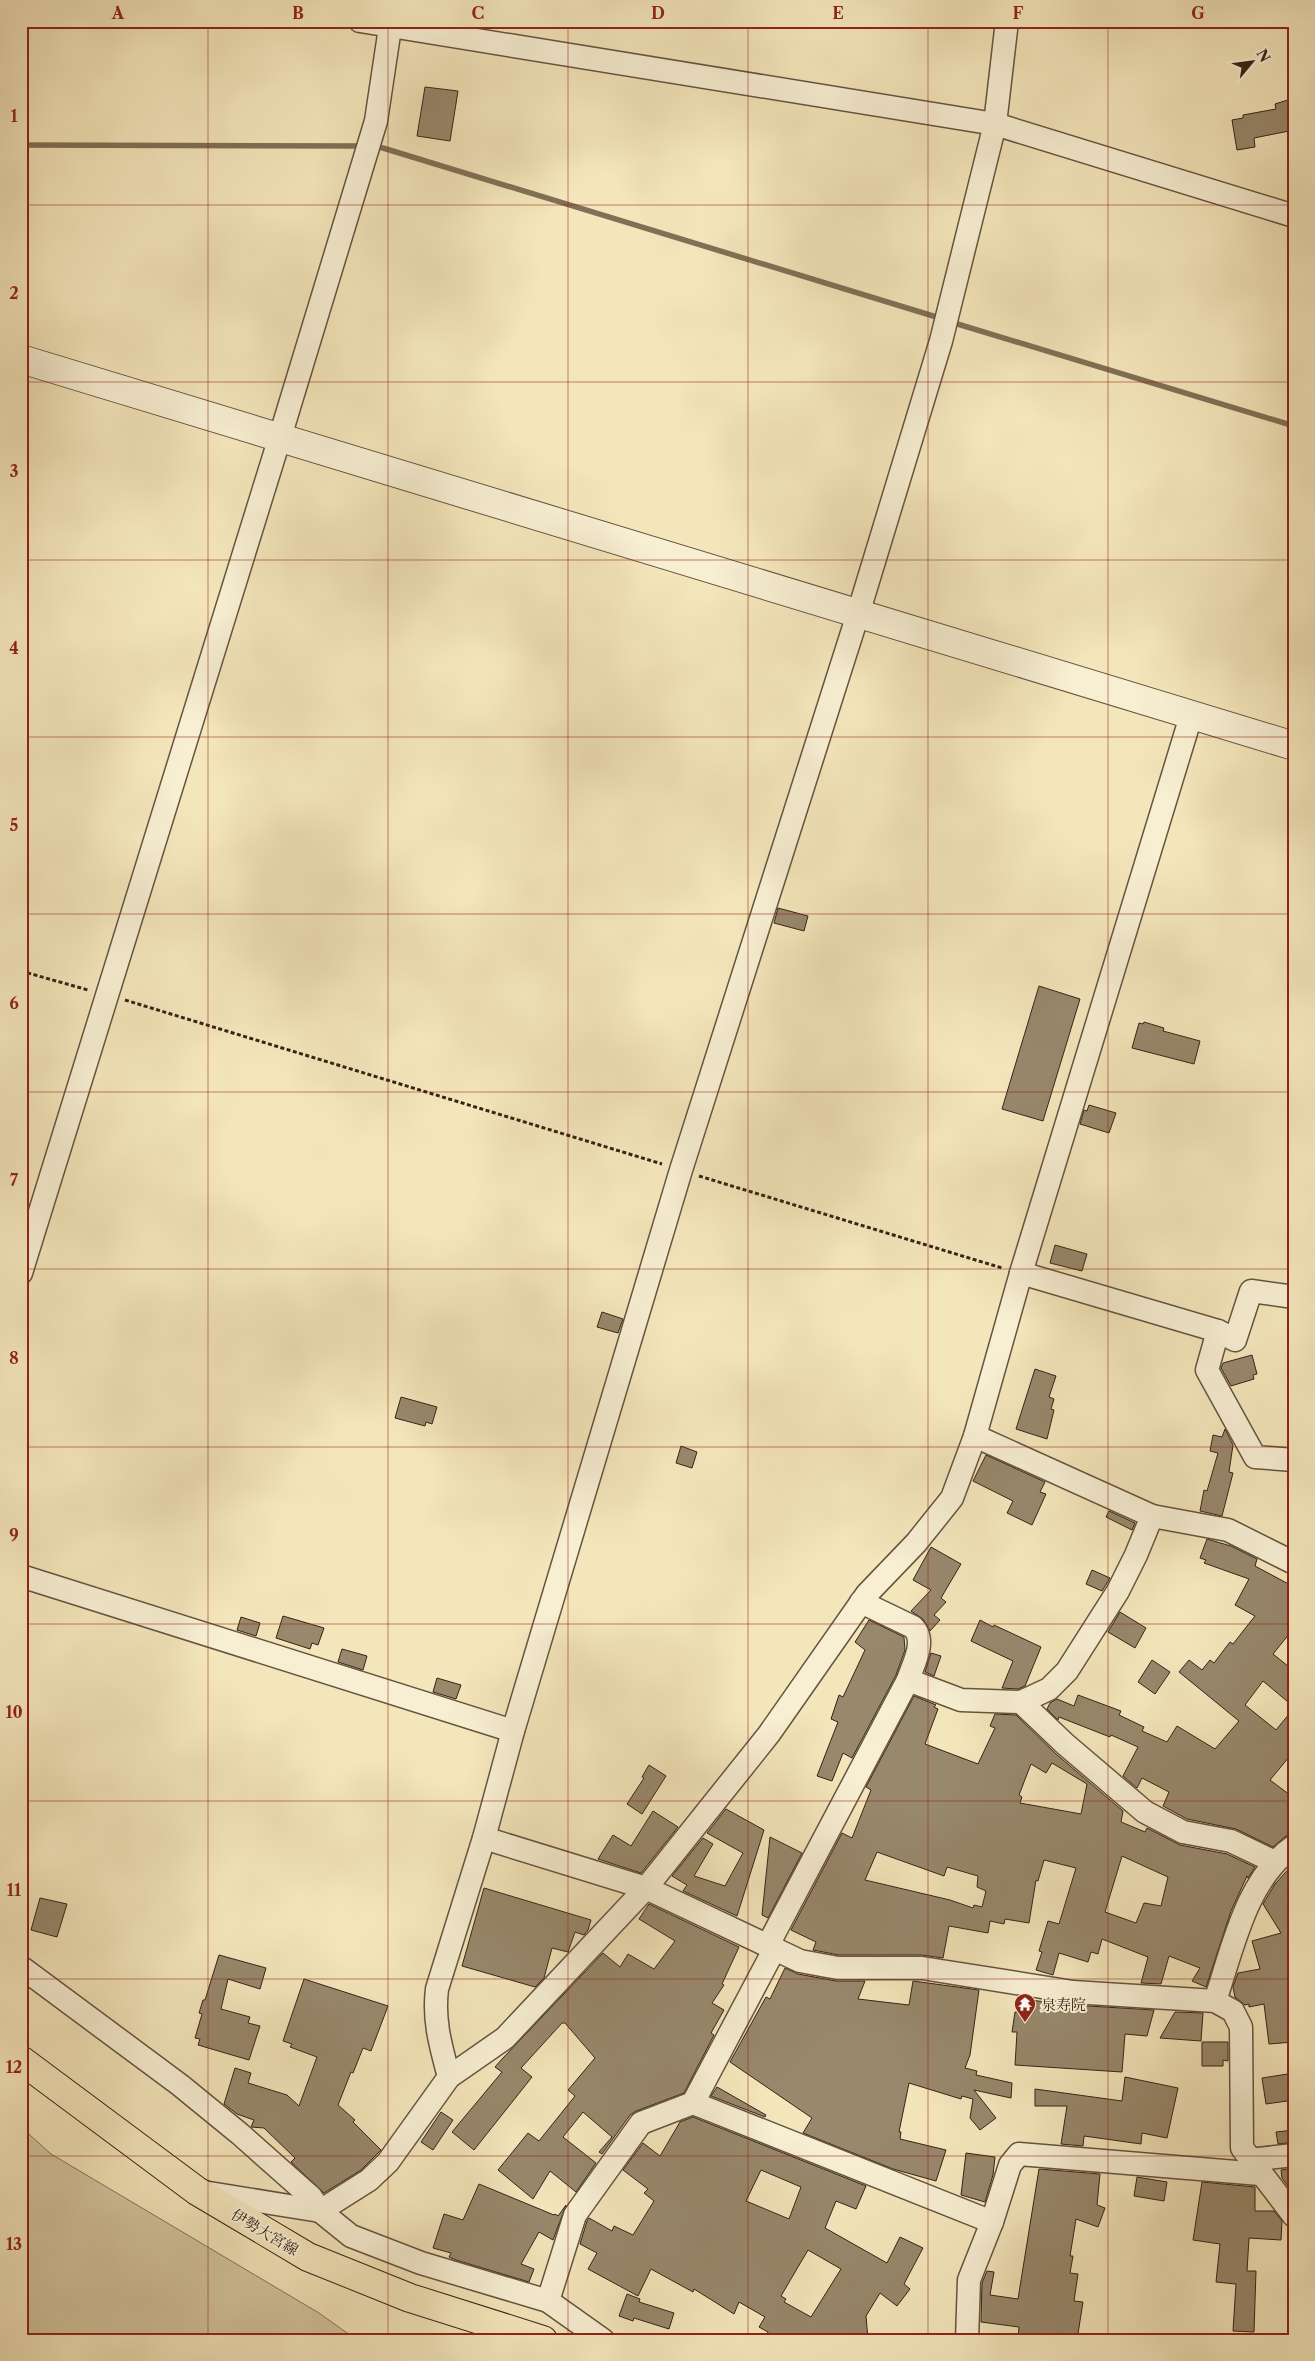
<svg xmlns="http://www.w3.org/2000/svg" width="1315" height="2361" font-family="'Libre Caslon Text','Noto Serif JP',serif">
<rect width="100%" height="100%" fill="#f4e6bb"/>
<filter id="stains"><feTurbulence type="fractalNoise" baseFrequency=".004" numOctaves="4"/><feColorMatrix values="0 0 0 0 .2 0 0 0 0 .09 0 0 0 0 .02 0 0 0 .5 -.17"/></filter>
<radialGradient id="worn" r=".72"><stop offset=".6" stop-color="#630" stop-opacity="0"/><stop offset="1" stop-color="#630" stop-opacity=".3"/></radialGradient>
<!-- green -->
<polygon fill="#d4c59f" stroke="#84745a" points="21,2127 51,2154 319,2313 357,2340 21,2340"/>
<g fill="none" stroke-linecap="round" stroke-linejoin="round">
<!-- stream -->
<g stroke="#817057" stroke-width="5.5">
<polyline points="21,145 363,146"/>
<polyline points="372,147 383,148 943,319"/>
<polyline points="951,322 1294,426"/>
</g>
</g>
<!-- building -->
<g fill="#98886c" stroke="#352316" fill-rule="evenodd">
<polygon points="425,87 458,91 450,141 417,136"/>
<polygon points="1291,99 1294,109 1294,130 1254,138 1255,147 1237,150 1232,120 1243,118 1243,115 1276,109 1275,104"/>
<polygon points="778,908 808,916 804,931 774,923"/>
<polygon points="1039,986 1080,999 1043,1121 1002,1109"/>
<polygon points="1144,1022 1164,1028 1163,1031 1200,1041 1194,1064 1132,1048 1139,1023 1143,1024"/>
<polygon points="1089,1105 1116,1113 1109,1133 1080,1124 1084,1110 1087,1111"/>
<polygon points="1055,1245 1087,1254 1082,1271 1050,1263"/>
<polygon points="602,1312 623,1319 618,1333 597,1327"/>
<polygon points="1252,1355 1257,1374 1253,1375 1254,1379 1231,1386 1221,1368 1223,1363"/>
<polygon points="1035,1369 1056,1376 1049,1397 1054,1399 1051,1409 1054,1410 1047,1439 1016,1429"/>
<polygon points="401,1397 437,1407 432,1424 426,1422 425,1426 395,1418"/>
<polygon points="1225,1429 1233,1445 1229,1472 1233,1473 1222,1516 1200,1511 1204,1490 1207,1491 1218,1453 1210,1451 1213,1435 1222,1437"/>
<polygon points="681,1446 697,1452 692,1468 676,1463"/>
<polygon points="986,1455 1045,1482 1040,1492 1046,1494 1032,1525 1007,1513 1013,1501 973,1481"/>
<polygon points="1109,1511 1135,1523 1132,1530 1106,1517"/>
<polygon points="1207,1539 1231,1546 1257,1559 1255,1566 1294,1587 1294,1628 1273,1654 1294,1671 1294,1707 1263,1681 1245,1705 1276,1730 1294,1708 1294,1751 1270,1780 1294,1798 1294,1833 1286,1836 1273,1847 1236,1829 1187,1819 1163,1806 1169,1792 1142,1778 1137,1788 1123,1776 1138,1747 1111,1735 1110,1737 1059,1717 1058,1720 1047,1709 1050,1703 1057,1699 1074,1706 1078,1695 1121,1711 1119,1715 1144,1727 1142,1731 1167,1742 1177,1726 1215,1749 1239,1721 1179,1672 1189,1660 1202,1670 1210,1660 1214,1663 1230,1642 1233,1644 1255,1616 1235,1605 1249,1579 1204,1563 1206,1560 1200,1558"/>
<polygon points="931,1547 961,1564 941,1598 946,1602 934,1615 940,1620 930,1631 923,1619 911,1611 931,1590 913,1580"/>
<polygon points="1092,1570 1110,1578 1102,1591 1086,1584"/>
<polygon points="1120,1612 1146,1628 1135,1648 1108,1632"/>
<polygon points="283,1616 324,1628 318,1645 312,1643 310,1649 276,1638"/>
<polygon points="241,1617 260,1623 256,1636 237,1630"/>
<polygon points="869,1620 904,1637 905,1650 896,1675 852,1758 843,1753 832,1781 817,1776 838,1722 831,1719 839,1695 843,1697 865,1650 855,1642"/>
<polygon points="980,1620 993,1627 994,1625 1041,1647 1025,1686 1018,1689 1002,1688 1013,1661 971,1641"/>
<polygon points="342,1649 367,1656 363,1670 338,1662"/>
<polygon points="931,1653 941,1656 934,1676 925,1672"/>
<polygon points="1152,1660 1170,1672 1155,1694 1138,1682"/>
<polygon points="437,1678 461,1685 456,1699 433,1692"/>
<path d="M914,1696L936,1705L934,1707L938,1709L925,1744L978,1764L995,1728L990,1726L995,1714L1016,1715L1056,1754L1123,1811L1121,1822L1145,1832L1147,1828L1180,1845L1227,1854L1255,1867L1248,1878L1247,1876L1231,1911L1206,1987L1192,1981L1200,1968L1169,1956L1161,1984L1141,1983L1148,1957L1102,1939L1098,1954L1091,1952L1088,1962L1059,1953L1053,1975L1036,1970L1042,1952L1039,1951L1048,1921L1059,1924L1076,1868L1044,1860L1038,1881L1036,1880L1029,1923L1005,1919L1004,1924L990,1921L988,1933L949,1926L943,1958L922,1955H839L813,1950L816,1942L791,1930L842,1833L852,1838L871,1790L866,1787ZM1052,1763L1087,1784L1081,1814L1020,1803L1022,1797L1019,1795L1031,1764L1046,1773ZM877,1852L944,1876L947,1867L978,1876L977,1887L986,1891L982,1907L974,1905L973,1908L950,1900L865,1880ZM1122,1856L1168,1877L1161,1906L1144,1903L1136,1923L1105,1912Z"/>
<polygon points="649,1765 666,1776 642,1814 627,1804 644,1778 642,1777"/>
<polygon points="726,1809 764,1830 737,1916 683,1891 687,1885 672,1876 703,1838 713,1844 694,1876 725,1886 743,1853 707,1833"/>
<polygon points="653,1811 678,1827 641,1873 598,1859 613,1835 631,1846"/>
<polygon points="770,1837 802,1853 768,1918 762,1915"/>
<polygon points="1294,1863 1294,1955 1291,1950 1294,1964 1294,2042 1269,2044 1264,2004 1249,2007 1249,2004 1245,2005 1235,1997 1233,1987 1238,1973 1260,1969 1252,1941 1281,1933 1263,1904 1275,1884"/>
<polygon points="484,1888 591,1920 588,1930 584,1935 575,1932 568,1952 552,1948 544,1978 535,1987 462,1966"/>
<polygon points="40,1898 67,1904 57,1937 31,1930"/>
<polygon points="649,1904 739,1947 722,1984 724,1985 712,2003 724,2010 711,2033 714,2035 684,2093 636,2111 630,2115 602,2154 599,2152 612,2137 583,2112 563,2137 596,2163 576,2192 550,2171 533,2199 498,2170 528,2133 539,2141 575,2096 568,2090 595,2058 565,2023 562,2023 521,2068 532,2077 474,2150 452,2132 502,2072 495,2067 503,2058 603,1953 620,1967 628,1954 654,1969 675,1941 639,1919"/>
<polygon points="219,1955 266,1968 260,1989 228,1979 221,2009 250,2017 248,2023 260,2026 249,2060 198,2045 200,2039 195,2038 202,2014 199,2013 203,2000 205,2000"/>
<polygon points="785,1968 798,1974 836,1981 865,1981 858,1999 909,2005 913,1981 979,1990 970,2055 965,2068 977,2071 976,2075 1012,2083 1011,2098 974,2090 996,2118 980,2130 970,2118 973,2099 962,2096 961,2099 909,2083 899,2132 901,2132 900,2139 946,2150 936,2181 893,2169 803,2133 812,2118 730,2062 766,1997 770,1999"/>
<polygon points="304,1979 388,2006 371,2051 363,2048 353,2073 351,2072 338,2105 355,2120 353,2122 381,2150 361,2170 324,2193 291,2162 295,2158 264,2128 251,2127 254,2120 237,2114 224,2104 235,2068 251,2073 248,2083 287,2095 299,2106 317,2057 290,2047 292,2044 283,2041"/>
<polygon points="1021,1999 1072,2005 1154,2010 1147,2036 1125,2034 1122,2072 1015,2065 1017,2032 1012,2032 1015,2012 1020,2012"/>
<polygon points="1175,2012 1203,2013 1201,2041 1160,2038"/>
<polygon points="1202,2042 1228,2042 1228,2061 1223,2060 1223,2066 1202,2066"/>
<polygon points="1294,2073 1294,2100 1266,2104 1262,2078"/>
<polygon points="1125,2077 1178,2088 1167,2138 1142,2133 1141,2144 1084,2136 1083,2146 1061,2144 1067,2106 1035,2106 1035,2089 1122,2101"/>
<polygon points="717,2087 766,2115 765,2117 711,2096"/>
<polygon points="441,2112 453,2120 433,2150 421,2142"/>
<path d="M693,2117L866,2186L856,2209L836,2201L825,2228L887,2263L900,2237L923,2248L904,2284L910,2289L897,2306L880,2293L866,2316L868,2340H765L768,2332L759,2327L765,2317L739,2302L734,2314L694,2289L693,2292L651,2269L638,2296L588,2269L597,2253L580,2244L587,2221L589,2218L612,2231L614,2226L633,2235L654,2201L644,2193L648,2189L623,2170L643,2143L660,2156L680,2122ZM761,2170L801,2187L789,2219L746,2201ZM808,2250L841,2269L811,2317L784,2302L786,2299L781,2296Z"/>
<polygon points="1294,2130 1294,2142 1278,2144 1276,2132"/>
<polygon points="966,2153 995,2157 993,2175 985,2202 961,2195"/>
<polygon points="1294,2168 1294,2194 1282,2178 1281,2170"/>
<polygon points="1039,2169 1100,2174 1097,2205 1105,2208 1098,2227 1076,2219 1070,2256 1073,2256 1070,2273 1078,2274 1074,2301 1083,2302 1077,2340 1018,2340 1019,2327 981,2322 982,2283 987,2271 994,2272 990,2295 1018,2299"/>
<polygon points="1137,2177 1167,2182 1164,2201 1134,2196"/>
<polygon points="1202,2182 1255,2187 1255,2211 1274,2211 1282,2221 1281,2240 1249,2238 1247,2271 1256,2271 1254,2332 1233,2331 1236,2284 1216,2282 1220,2244 1193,2240"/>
<polygon points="479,2184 554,2215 555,2214 558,2216 566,2205 553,2240 539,2232 521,2264 534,2269 529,2282 456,2260 449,2257 451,2253 433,2248 444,2214 463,2220"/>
<polygon points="627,2294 640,2299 639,2302 674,2313 669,2329 634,2318 633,2321 619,2316"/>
</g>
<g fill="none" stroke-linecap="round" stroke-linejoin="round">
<!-- minor casing -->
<g stroke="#65543f" stroke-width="25">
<g id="minor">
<polyline points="360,21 995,124 1294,216"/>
<polyline points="21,1273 280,437 376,121 391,21"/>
<polyline points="1021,1273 1218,1331 1235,1340 1251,1291 1294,1297"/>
<polyline points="1218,1331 1207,1370 1255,1457 1294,1460"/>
<polyline points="975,1436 1152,1516 1228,1530 1294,1563"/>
<polyline points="21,1576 513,1731"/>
<path d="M861,1602L913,1627C927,1641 913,1664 908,1680"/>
<polyline points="1021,1702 1065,1744 1145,1812 1183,1832 1231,1841 1275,1862"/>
<polyline points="484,1838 646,1888 800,1961 838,1968 922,1968 1073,1992 1215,2001 1233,2011 1241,2027 1242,2148 1294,2216"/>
<polyline points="768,1945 908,1680 961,1700 1021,1702 1049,1689 1067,1671 1118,1591 1136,1555 1152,1516"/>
<polyline points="21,1967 180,2085 240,2134 311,2197 320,2211 351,2236 421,2263 548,2301 603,2340"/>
<path d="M1215,2001C1233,1948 1246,1879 1294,1846"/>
<path d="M449,2077C441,2047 433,2021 437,1989L484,1838L513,1731L681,1170L858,614L941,341L995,124L1007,21"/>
<polyline points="693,2103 992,2222"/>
<polyline points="1249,2160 1294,2155"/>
<polyline points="203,2192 320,2211 369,2180 388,2162 449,2077 505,2038 646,1888 769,1734 867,1594 916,1543 952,1498 975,1436 1021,1273 1191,716"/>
<polyline points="548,2301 575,2215 641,2123 693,2103 775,1948"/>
<polyline points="967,2340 969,2280 992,2222 1010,2165 1019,2154 1260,2174"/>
</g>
</g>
<!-- tertiary casing -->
<g stroke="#65543f" stroke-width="30">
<polyline id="tertiary" points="21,359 1294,746"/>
</g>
<!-- primary casing -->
<g stroke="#352316" stroke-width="30">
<polyline id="primary" points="21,2060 197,2191 308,2257 410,2298 543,2340"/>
</g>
<!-- path -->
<g stroke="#352316" stroke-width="3" stroke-dasharray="4 2.5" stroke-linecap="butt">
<polyline points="21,971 88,990"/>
<polyline points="125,1000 662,1164"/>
<polyline points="699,1176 1002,1268"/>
</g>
<!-- minor -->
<use href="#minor" stroke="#f8efd3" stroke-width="22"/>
<!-- tertiary -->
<use href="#tertiary" stroke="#f8efd3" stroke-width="28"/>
<!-- primary -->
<use href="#primary" stroke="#f4e6bb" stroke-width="28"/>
</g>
<!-- grid -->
<path fill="none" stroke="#8f2418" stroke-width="1" stroke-opacity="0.55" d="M208,21V2340M388,21V2340M568,21V2340M748,21V2340M928,21V2340M1108,21V2340M21,205H1294M21,382H1294M21,560H1294M21,737H1294M21,914H1294M21,1092H1294M21,1269H1294M21,1447H1294M21,1624H1294M21,1801H1294M21,1979H1294M21,2156H1294"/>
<!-- icons -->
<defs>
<g id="temple-pin" transform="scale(1.125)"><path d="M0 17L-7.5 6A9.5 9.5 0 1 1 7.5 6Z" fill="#8f2418" stroke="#f8efd3"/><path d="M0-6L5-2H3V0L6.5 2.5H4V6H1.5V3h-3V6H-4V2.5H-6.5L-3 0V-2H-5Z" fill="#fff"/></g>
</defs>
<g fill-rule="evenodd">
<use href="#temple-pin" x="1025" y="2004"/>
</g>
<g text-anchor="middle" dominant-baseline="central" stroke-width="4" stroke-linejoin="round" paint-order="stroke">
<!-- poi labels -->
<g font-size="15" fill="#352316" stroke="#f8efd3" text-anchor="start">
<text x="1041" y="2004">泉寿院</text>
</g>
<!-- street labels -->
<g font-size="15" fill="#352316" stroke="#f8efd3">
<text transform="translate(265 2232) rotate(31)">伊勢大宮線</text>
</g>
</g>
<!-- margin -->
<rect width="1315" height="2361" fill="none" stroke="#f4e6bb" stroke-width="55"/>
<!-- north arrow -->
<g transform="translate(1252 62) rotate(61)" stroke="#f8efd3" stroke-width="4" paint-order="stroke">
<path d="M0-4L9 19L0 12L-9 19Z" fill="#352316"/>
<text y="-8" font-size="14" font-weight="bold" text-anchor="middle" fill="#352316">N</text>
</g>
<rect x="28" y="28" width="1260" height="2306" fill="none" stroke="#8f2418" stroke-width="2"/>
<g font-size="16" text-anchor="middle" font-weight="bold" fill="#8f2418">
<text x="118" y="19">A</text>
<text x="298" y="19">B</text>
<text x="478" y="19">C</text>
<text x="658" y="19">D</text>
<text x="838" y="19">E</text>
<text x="1018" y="19">F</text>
<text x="1198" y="19">G</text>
<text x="14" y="122">1</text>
<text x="14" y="299">2</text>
<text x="14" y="477">3</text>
<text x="14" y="654">4</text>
<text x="14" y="831">5</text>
<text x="14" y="1009">6</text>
<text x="14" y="1186">7</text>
<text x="14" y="1364">8</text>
<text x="14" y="1541">9</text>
<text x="14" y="1718">10</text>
<text x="14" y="1896">11</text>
<text x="14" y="2073">12</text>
<text x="14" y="2250">13</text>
</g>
<rect width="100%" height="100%" filter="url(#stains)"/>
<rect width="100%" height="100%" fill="url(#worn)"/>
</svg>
